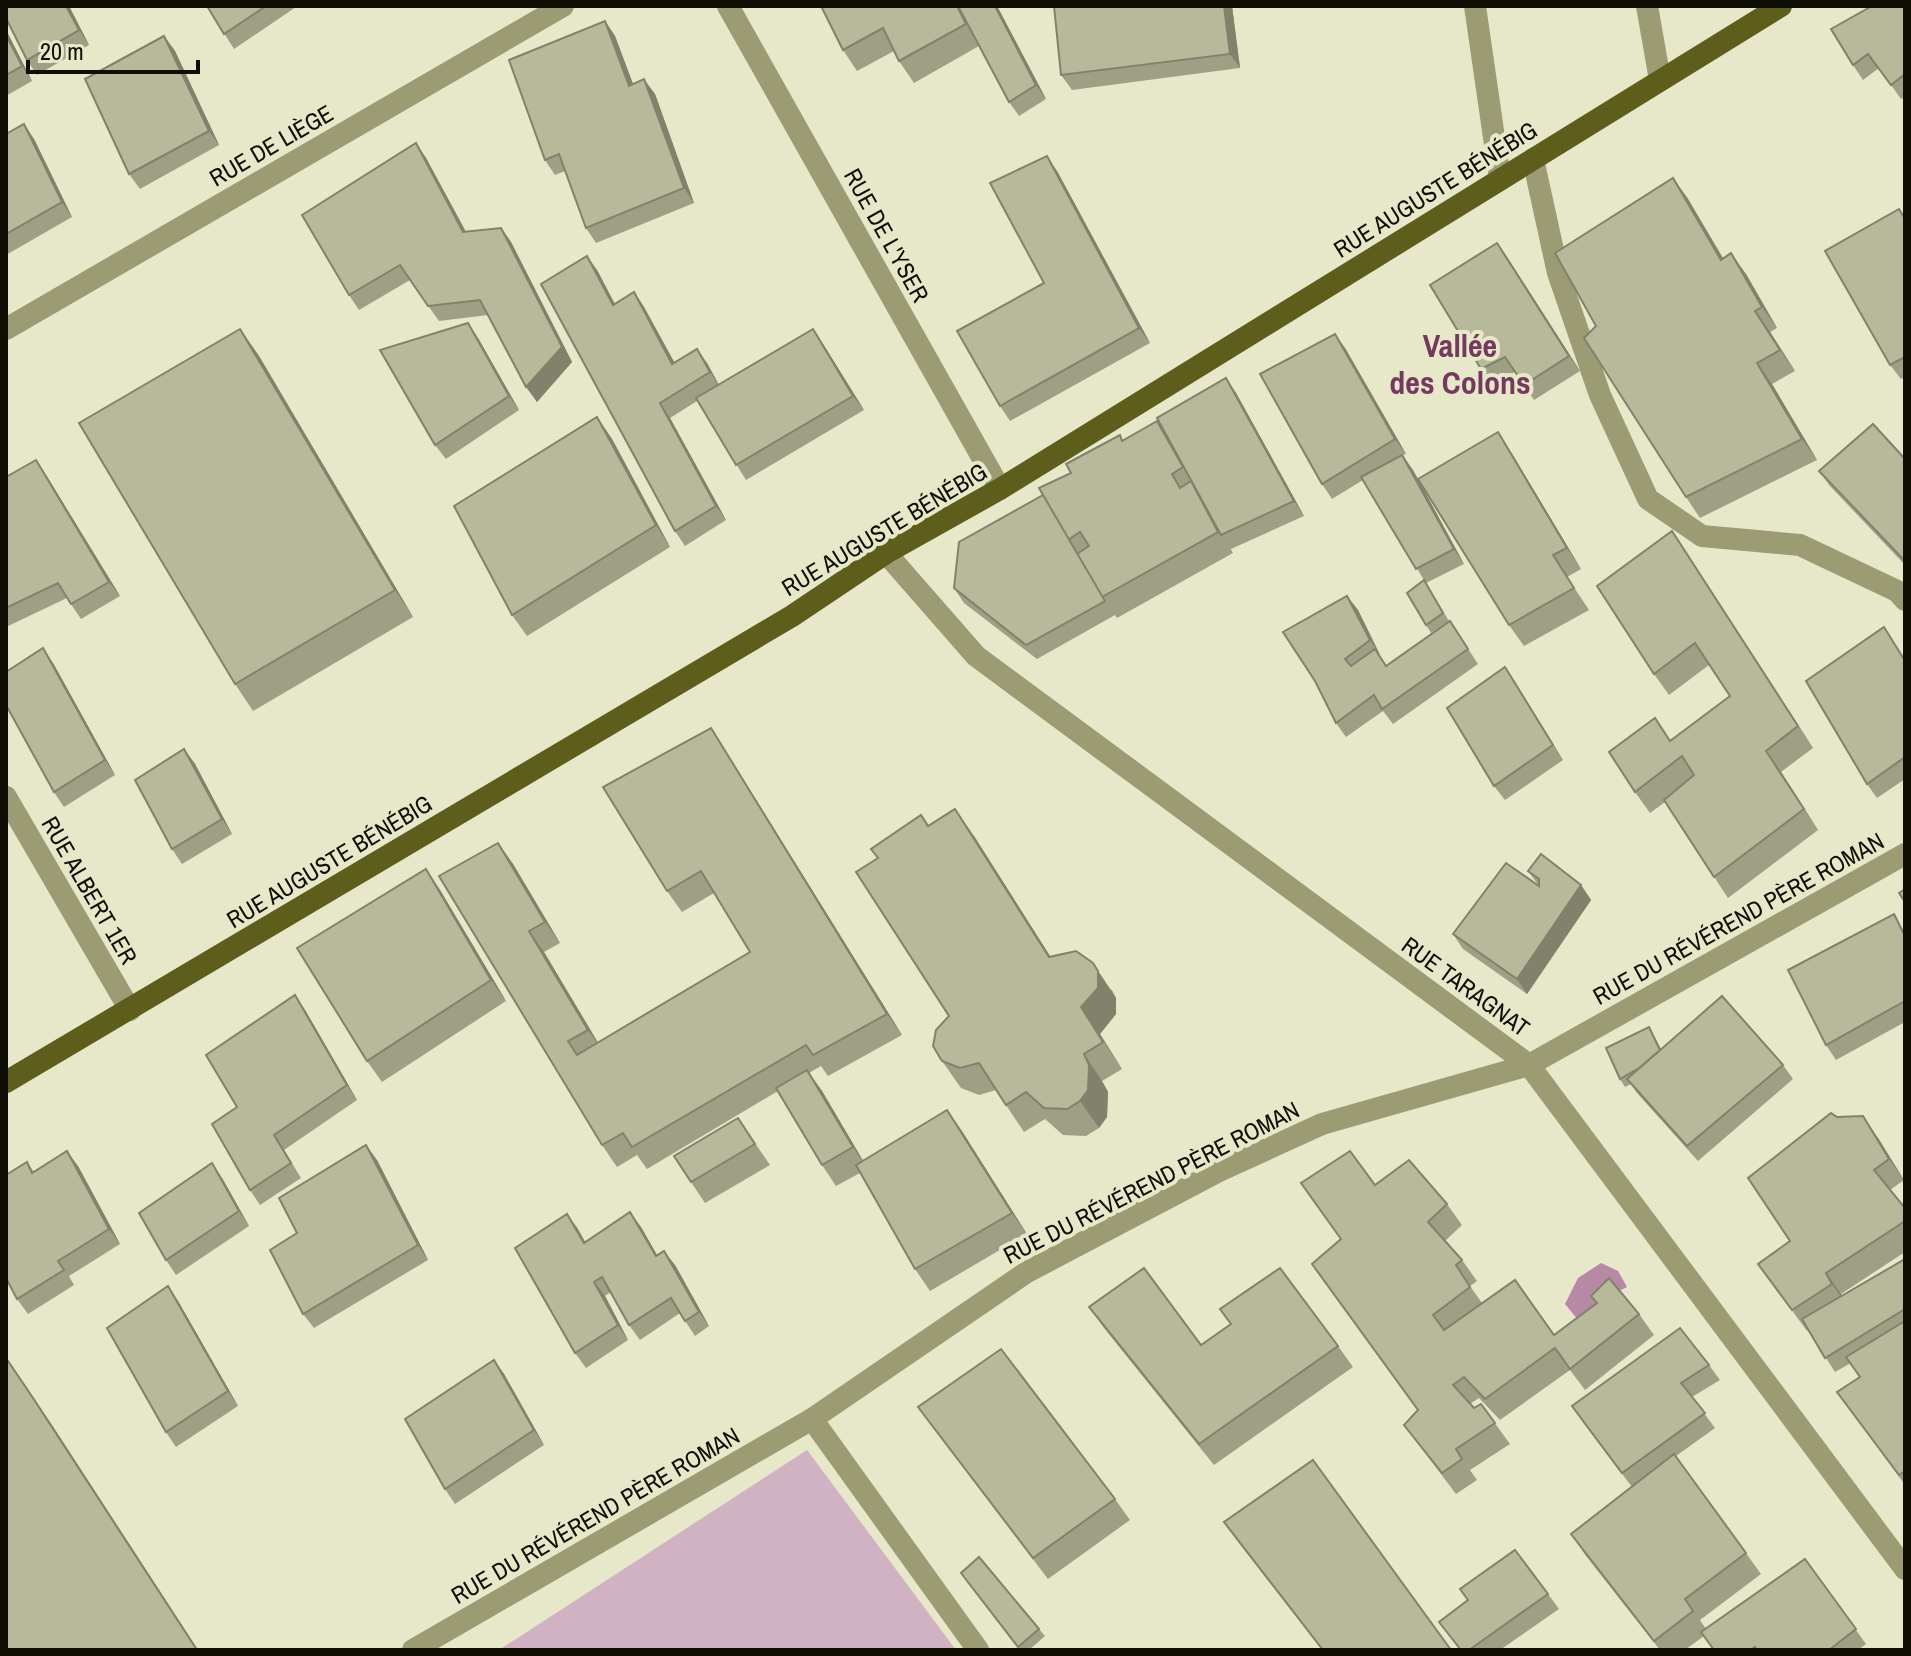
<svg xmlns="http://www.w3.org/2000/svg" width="1911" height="1656" font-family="'Archivo Narrow',sans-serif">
<rect width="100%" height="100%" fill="#e7e8c9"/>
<!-- green -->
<polygon fill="#d0b2c3" points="807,1450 956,1650 499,1650"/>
<!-- water -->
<polygon fill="#b789a4" points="1601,1263 1618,1271 1627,1287 1609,1296 1583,1326 1565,1304 1578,1278"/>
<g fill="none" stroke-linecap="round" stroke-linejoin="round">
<!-- service -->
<g stroke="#9b9c73" stroke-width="22">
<polyline points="1647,6 1660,80"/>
<polyline points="812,1419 978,1650"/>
</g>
<!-- minor -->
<g stroke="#9b9c73" stroke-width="22">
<polyline points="728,6 1000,489"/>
<polyline points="1533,159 1558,273 1600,395 1648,499 1702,536 1800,545 1897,591 1905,600"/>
<polyline points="6,329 563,6"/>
<polyline points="6,797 130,1010"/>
<polyline points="1529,1065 1905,854"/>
</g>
<!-- tertiary -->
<g stroke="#9b9c73" stroke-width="22">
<polyline points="1475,6 1500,179"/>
<polyline points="886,553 976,656 1529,1065 1905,1569"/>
<polyline points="413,1650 812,1419 1027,1272 1219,1171 1322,1124 1529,1065"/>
</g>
<!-- primary -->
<polyline stroke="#5d5e1c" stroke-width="22" points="6,1082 792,616 886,553 1000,489 1781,6"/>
</g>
<!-- wall -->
<g fill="#9e9f85">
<polygon points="69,6 89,45 37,75 27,60"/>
<polygon points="207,6 295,6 296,7 234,49"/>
<polygon points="821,6 997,6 1046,99 1019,116 1009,102 979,46 914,83 899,61 894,51 857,71 843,50"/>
<polygon points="1054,6 1232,6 1240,68 1072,90 1061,75"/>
<polygon points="1905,6 1905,97 1901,99 1879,68 1863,80 1853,65"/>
<polygon points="605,21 615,36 633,84 655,94 694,203 596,243 586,228 565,171 555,175 545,160"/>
<polygon points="6,30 32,81 6,96"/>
<polygon points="164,36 175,51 219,145 140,189 129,174"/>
<polygon points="6,134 34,139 72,217 6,255"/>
<polygon points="416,143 426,158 466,232 501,228 511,242 572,362 537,402 488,315 439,321 410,280 359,310 349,295"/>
<polygon points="1057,171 1150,343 1010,421 1000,406 1044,283"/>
<polygon points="1673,178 1688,199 1723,258 1746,274 1777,328 1770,332 1795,371 1772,384 1817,460 1700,518 1686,497 1596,326"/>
<polygon points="1905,217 1905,377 1901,379 1890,365"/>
<polygon points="1507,257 1580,371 1534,400 1515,372 1491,384 1481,369"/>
<polygon points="597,270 615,304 634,292 644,307 674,363 707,363 719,385 823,344 864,410 746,480 697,401 670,418 726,520 685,546 675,531"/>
<polygon points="240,329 259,356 413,617 253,711 235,684"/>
<polygon points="478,338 519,410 446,459 435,445"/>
<polygon points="1345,348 1406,454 1403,455 1418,479 1512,454 1581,569 1567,577 1589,610 1524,646 1509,625 1419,481 1464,564 1426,583 1449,621 1431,633 1426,625 1424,580 1363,480 1332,499 1322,484"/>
<polygon points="1226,378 1236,393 1304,516 1231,549 1230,548 1233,553 1117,618 1115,615 1037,659 964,603 954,588 1043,495 1120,435 1123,440 1157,421"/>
<polygon points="597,417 612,439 670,547 527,636 512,615"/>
<polygon points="1905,459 1905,565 1830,486 1819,471"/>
<polygon points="46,475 120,596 81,619 67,598 6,627 6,477"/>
<polygon points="1672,531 1813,748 1781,772 1818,830 1728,898 1665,802 1650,813 1635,792 1671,741 1730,696 1709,665 1669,695 1654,674"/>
<polygon points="1347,596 1358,610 1380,655 1379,655 1387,666 1450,621 1478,664 1393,724 1383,711 1346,737 1336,723"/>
<polygon points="1894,642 1905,659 1905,779 1877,798 1867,784"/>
<polygon points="53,663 115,775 64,807 54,792"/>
<polygon points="1505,667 1563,760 1505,800 1494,786"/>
<polygon points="184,749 195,764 232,834 182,864 172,849"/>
<polygon points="725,750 902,1035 828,1076 821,1066 809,1073 822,1091 863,1161 947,1110 1027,1234 930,1291 915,1269 860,1173 836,1186 822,1165 778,1091 647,1169 637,1155 617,1167 602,1145 498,843 513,864 560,943 544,952 598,1043 750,952 714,893 682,912 667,891"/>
<polygon points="921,815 929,826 974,836 1050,956 1112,990 1116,998 1116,1014 1100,1034 1122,1069 1102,1081 1108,1092 1107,1117 1099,1128 1086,1136 1063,1135 1045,1119 1024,1132 996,1090 979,1095 961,1088 942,1061 949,1016 878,858"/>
<polygon points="426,869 440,890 506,1001 382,1082 367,1061"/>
<polygon points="1528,871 1581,885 1591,900 1527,994 1463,949 1453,934 1539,886"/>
<polygon points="1905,931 1905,1022 1836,1060 1826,1045"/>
<polygon points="305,1010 357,1100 284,1150 301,1178 260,1205 250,1190 237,1107"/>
<polygon points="1649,1027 1661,1049 1783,1065 1793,1079 1698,1161 1637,1093 1631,1084 1625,1087 1620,1079"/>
<polygon points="1837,1117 1878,1138 1904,1180 1890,1190 1905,1208 1905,1252 1841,1294 1842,1296 1905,1259 1905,1485 1837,1392 1860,1377 1851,1363 1835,1372 1808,1330 1807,1331 1758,1264 1790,1241"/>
<polygon points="738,1118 770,1165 705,1203 691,1182"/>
<polygon points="377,1160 428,1260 314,1328 303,1314 297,1233"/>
<polygon points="27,1162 34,1172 78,1166 120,1244 69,1276 74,1285 28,1314 17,1299"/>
<polygon points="222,1178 249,1226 176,1275 166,1260"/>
<polygon points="1375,1185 1447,1204 1462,1225 1445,1241 1462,1260 1477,1281 1470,1286 1482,1303 1554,1335 1597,1304 1591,1296 1639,1314 1654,1335 1585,1390 1570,1370 1500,1420 1479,1398 1470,1404 1474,1408 1481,1404 1510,1444 1470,1470 1477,1480 1456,1494 1404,1425 1418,1411 1341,1240"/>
<polygon points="567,1214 585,1242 641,1227 657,1255 675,1265 709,1326 695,1336 680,1313 640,1340 629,1325 611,1292 605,1296 628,1340 586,1368 575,1353"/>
<polygon points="178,1301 238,1406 176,1447 166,1432"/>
<polygon points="1089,1307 1201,1345 1338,1346 1353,1367 1214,1465 1104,1328"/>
<polygon points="494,1360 504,1374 544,1445 455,1504 445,1489"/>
<polygon points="1709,1365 1720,1380 1692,1397 1715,1428 1676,1456 1761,1574 1700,1620 1706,1629 1805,1559 1866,1644 1858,1650 1714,1650 1704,1636 1685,1650 1660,1650 1586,1556 1571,1534 1632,1487 1582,1421"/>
<polygon points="918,1407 1115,1499 1130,1520 1048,1579"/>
<polygon points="1224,1522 1451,1650 1322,1650 1239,1543"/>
<polygon points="966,1581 1039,1629 1045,1636 1029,1650 1020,1650"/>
<polygon points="1548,1594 1559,1609 1500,1650 1460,1650 1439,1622"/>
</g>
<!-- shaded-wall -->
<g fill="#81826c">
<polygon points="66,6 69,6 89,45 79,30"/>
<polygon points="995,6 997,6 1046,99 1036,85"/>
<polygon points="1224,6 1232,6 1240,68 1230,54"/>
<polygon points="605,21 615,36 639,100 629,86"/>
<polygon points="6,30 32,81 22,66 6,35"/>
<polygon points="164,36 175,51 219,145 209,131"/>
<polygon points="644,79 655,94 694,203 684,188"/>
<polygon points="24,124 34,139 72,217 62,202"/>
<polygon points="416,143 426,158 474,247 463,232"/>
<polygon points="1047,156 1057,171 1150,343 1139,328"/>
<polygon points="1673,178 1688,199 1736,281 1721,260"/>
<polygon points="501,228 511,242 572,362 537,402 526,387"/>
<polygon points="1497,243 1507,257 1580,371 1569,356"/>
<polygon points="1731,253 1746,274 1777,328 1762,307"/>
<polygon points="587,256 597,270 623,320 613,305"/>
<polygon points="634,292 644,307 683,378 672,364"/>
<polygon points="1755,311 1770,332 1795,371 1780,350"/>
<polygon points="468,323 478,338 519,410 509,396"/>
<polygon points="240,329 259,356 413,617 395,590"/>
<polygon points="813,329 823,344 864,410 853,396"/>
<polygon points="1335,334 1345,348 1406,454 1395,439"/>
<polygon points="697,349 707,363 720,387 710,372"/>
<polygon points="1757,363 1772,384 1817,460 1802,439"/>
<polygon points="1226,378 1236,393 1304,516 1294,501"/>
<polygon points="660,403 670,418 726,520 716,506"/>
<polygon points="597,417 612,439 670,547 656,525"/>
<polygon points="1498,432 1512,454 1581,569 1567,548"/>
<polygon points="1402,455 1413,470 1464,564 1454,549"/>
<polygon points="36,460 46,475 120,596 109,582"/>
<polygon points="1672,531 1686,552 1813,748 1798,726"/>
<polygon points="1347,596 1358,610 1380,655 1370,640"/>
<polygon points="43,648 53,663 115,775 105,760"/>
<polygon points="1505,667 1515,682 1563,760 1553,745"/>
<polygon points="711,728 725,750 902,1035 887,1014"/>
<polygon points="184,749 195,764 232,834 222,819"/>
<polygon points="1766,751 1781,772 1818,830 1804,809"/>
<polygon points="955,809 974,836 1067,983 1049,957"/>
<polygon points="498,843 513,864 560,943 545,922"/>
<polygon points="426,869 440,890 506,1001 491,980"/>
<polygon points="1581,885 1591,900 1527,994 1517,979"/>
<polygon points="529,931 544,952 603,1051 588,1030"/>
<polygon points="1093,963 1116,998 1116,1014 1100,1034 1122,1069 1081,1007"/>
<polygon points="295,995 305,1010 357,1100 347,1085"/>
<polygon points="1084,1054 1102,1081 1108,1092 1107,1117 1099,1128 1080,1101"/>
<polygon points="807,1070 822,1091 868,1169 853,1147"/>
<polygon points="947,1110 962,1131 1027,1234 1012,1213"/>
<polygon points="1863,1116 1878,1138 1904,1180 1889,1159"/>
<polygon points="366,1145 377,1160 428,1260 418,1245"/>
<polygon points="67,1151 78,1166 120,1244 109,1229"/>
<polygon points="212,1163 222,1178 249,1226 239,1211"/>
<polygon points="630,1212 641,1227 666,1271 656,1256"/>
<polygon points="567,1214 578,1229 594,1258 584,1243"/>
<polygon points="664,1251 675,1265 709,1326 699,1312"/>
<polygon points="1826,1273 1841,1294 1847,1306 1832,1284"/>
<polygon points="594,1282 605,1296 628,1340 618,1325"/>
<polygon points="168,1286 178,1301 238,1406 228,1391"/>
<polygon points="6,1357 52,1425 198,1650 197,1650"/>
<polygon points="494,1360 504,1374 544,1445 534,1430"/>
</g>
<!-- building -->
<g fill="#b8b99b" stroke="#81826c" stroke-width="2">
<polygon points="6,6 66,6 79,30 27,60 6,18"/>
<polygon points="207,6 266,6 224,34"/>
<polygon points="821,6 957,6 966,24 899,61 883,28 843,50"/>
<polygon points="958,6 995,6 1036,85 1009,102"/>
<polygon points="1054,6 1224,6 1230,54 1061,75"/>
<polygon points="1872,6 1905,6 1905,74 1891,85 1868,54 1853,65 1831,29"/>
<polygon points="605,21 629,86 644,79 684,188 586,228 559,154 545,160 509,60"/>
<polygon points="6,35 22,66 6,75"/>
<polygon points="164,36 209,131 129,174 85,79"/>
<polygon points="24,124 62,202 6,234 6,134"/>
<polygon points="416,143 463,232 501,228 562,347 526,387 480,300 428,306 400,265 349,295 302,215"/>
<polygon points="1047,156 1139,328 1000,406 957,331 1044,283 990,183"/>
<polygon points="1673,178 1721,260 1731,253 1762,307 1755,311 1780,350 1757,363 1802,439 1686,497 1584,338 1596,326 1555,253"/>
<polygon points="1899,209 1905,219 1905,357 1890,365 1825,251"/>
<polygon points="1497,243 1569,356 1524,385 1505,357 1481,369 1430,285"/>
<polygon points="587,256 613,305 634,292 672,364 697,349 710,372 660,403 716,506 675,531 541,284"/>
<polygon points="468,323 509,396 435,445 380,350"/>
<polygon points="240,329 395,590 235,684 79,423"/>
<polygon points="813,329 853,396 736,465 696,398"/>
<polygon points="1335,334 1395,439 1322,484 1260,374"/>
<polygon points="1226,378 1294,501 1221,535 1157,418"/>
<polygon points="597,417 656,525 512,615 454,506"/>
<polygon points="1157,421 1183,467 1172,474 1180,488 1191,481 1218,532 1102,597 1077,554 1089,546 1080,532 1068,540 1039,488 1071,473 1066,464 1120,435 1122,441"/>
<polygon points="1873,424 1905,459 1905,561 1819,471"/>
<polygon points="1498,432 1567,548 1553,555 1574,588 1509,625 1418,479"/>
<polygon points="1402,455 1454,549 1416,569 1361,477"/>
<polygon points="36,460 109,582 71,604 58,583 6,608 6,477"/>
<polygon points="1043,495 1105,601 1026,645 954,588 959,542"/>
<polygon points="1672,531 1798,726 1766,751 1804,809 1714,877 1664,800 1694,775 1682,756 1635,792 1609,752 1655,718 1670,741 1730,696 1695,643 1654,674 1597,586"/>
<polygon points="1424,580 1443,613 1426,625 1407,593"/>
<polygon points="1347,596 1370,640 1345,659 1351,666 1375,649 1386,666 1450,621 1468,649 1382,709 1374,695 1336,723 1315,681 1283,632"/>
<polygon points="1884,627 1905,661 1905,757 1867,784 1806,681"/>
<polygon points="43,648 105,760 54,792 6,705 6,672"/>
<polygon points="1505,667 1553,745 1494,786 1447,708"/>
<polygon points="711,728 887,1014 813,1055 806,1045 632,1147 623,1133 602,1145 439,876 498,843 545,922 529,931 588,1030 568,1041 577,1055 750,952 701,871 667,891 603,787"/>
<polygon points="184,749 222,819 172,849 135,780"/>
<polygon points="955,809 1049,957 1076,951 1093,963 1098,971 1098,988 1081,1007 1103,1042 1084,1054 1089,1065 1088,1090 1080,1101 1067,1109 1044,1108 1026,1092 1006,1105 979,1063 960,1068 942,1061 933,1046 936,1030 949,1016 856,872 878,858 871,849 921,815 928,826"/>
<polygon points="1541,854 1581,885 1517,979 1453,934 1506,863 1539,886 1539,879 1528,871"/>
<polygon points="426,869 491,980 367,1061 297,948"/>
<polygon points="1905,889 1905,902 1899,893"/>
<polygon points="1894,914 1905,936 1905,1001 1826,1045 1788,970"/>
<polygon points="295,995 347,1085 274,1135 291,1163 250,1190 212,1124 237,1107 206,1055"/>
<polygon points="1722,996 1783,1065 1687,1146 1627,1079"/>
<polygon points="1649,1027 1660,1050 1639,1068 1620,1079 1606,1048"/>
<polygon points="807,1070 853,1147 822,1165 776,1088"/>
<polygon points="947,1110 1012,1213 915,1269 856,1165"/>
<polygon points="1831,1113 1837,1117 1863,1116 1889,1159 1874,1170 1905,1208 1905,1221 1826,1273 1832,1284 1792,1310 1758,1264 1790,1241 1748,1178"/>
<polygon points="738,1118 755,1144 691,1182 674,1156"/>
<polygon points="366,1145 418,1245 303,1314 270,1250 297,1233 279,1198"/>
<polygon points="67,1151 109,1229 58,1261 64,1270 17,1299 6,1278 6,1175 27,1162 32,1173"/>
<polygon points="1350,1151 1375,1185 1409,1160 1447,1204 1428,1222 1462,1260 1456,1265 1470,1287 1433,1315 1444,1330 1515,1280 1554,1335 1597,1303 1591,1296 1609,1278 1639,1314 1570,1369 1555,1348 1485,1399 1464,1377 1453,1385 1474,1408 1481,1404 1495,1423 1456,1449 1462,1459 1442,1473 1404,1425 1418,1410 1312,1264 1341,1239 1301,1183"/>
<polygon points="212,1163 239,1211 166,1260 139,1213"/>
<polygon points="630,1212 656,1256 664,1251 699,1312 685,1321 671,1298 629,1325 602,1277 594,1282 618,1325 575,1353 515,1248 567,1214 584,1243"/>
<polygon points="1905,1259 1905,1309 1825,1358 1802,1319"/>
<polygon points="1144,1268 1201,1345 1231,1324 1220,1309 1280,1268 1338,1346 1199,1444 1089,1307"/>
<polygon points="168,1286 228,1391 166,1432 107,1328"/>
<polygon points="1905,1321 1905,1471 1899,1475 1837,1392 1860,1377 1846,1357"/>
<polygon points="1680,1328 1709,1365 1681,1383 1705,1413 1622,1473 1572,1406"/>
<polygon points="1001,1349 1115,1499 1033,1558 918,1407"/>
<polygon points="6,1358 33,1398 197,1650 6,1650"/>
<polygon points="494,1360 534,1430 445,1489 405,1419"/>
<polygon points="1674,1454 1746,1553 1685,1599 1693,1611 1654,1641 1571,1534"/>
<polygon points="1313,1460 1451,1650 1323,1650 1224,1522"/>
<polygon points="1515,1550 1548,1594 1469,1650 1461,1650 1439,1622 1468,1600 1460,1589"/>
<polygon points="979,1557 1039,1629 1018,1647 961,1573"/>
<polygon points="1805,1559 1856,1629 1829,1650 1757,1650 1755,1647 1750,1650 1714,1650 1701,1632"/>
</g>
<g text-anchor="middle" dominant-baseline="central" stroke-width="8" stroke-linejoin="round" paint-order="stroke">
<!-- street labels -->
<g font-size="24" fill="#0e0e05" stroke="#e7e8c9">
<text transform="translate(271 145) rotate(-30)">RUE DE LIÈGE</text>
<text transform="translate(1435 189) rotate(-32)">RUE AUGUSTE BÉNÉBIG</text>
<text transform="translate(887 235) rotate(61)">RUE DE L'YSER</text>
<text transform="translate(884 529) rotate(-31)">RUE AUGUSTE BÉNÉBIG</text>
<text transform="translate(329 861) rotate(-31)">RUE AUGUSTE BÉNÉBIG</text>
<text transform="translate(90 890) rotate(60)">RUE ALBERT 1ER</text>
<text transform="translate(1738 918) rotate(-29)">RUE DU RÉVÉREND PÈRE ROMAN</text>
<text transform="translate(1466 986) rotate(36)">RUE TARAGNAT</text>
<text transform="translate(1151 1182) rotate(-27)">RUE DU RÉVÉREND PÈRE ROMAN</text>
<text transform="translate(595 1515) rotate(-30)">RUE DU RÉVÉREND PÈRE ROMAN</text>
</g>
<!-- district labels -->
<g font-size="32" font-weight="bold" fill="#75385f" stroke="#e7e8c9">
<text x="1460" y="345">Vallée<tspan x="1460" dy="37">des Colons</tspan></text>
</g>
</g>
<!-- border -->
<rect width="1911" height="1656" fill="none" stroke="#0e0e05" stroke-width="16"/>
<!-- scale -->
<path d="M28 60v12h170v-12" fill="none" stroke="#0e0e05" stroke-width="4"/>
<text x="40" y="60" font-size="24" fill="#0e0e05" stroke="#e7e8c9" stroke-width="6" paint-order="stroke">20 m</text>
</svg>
